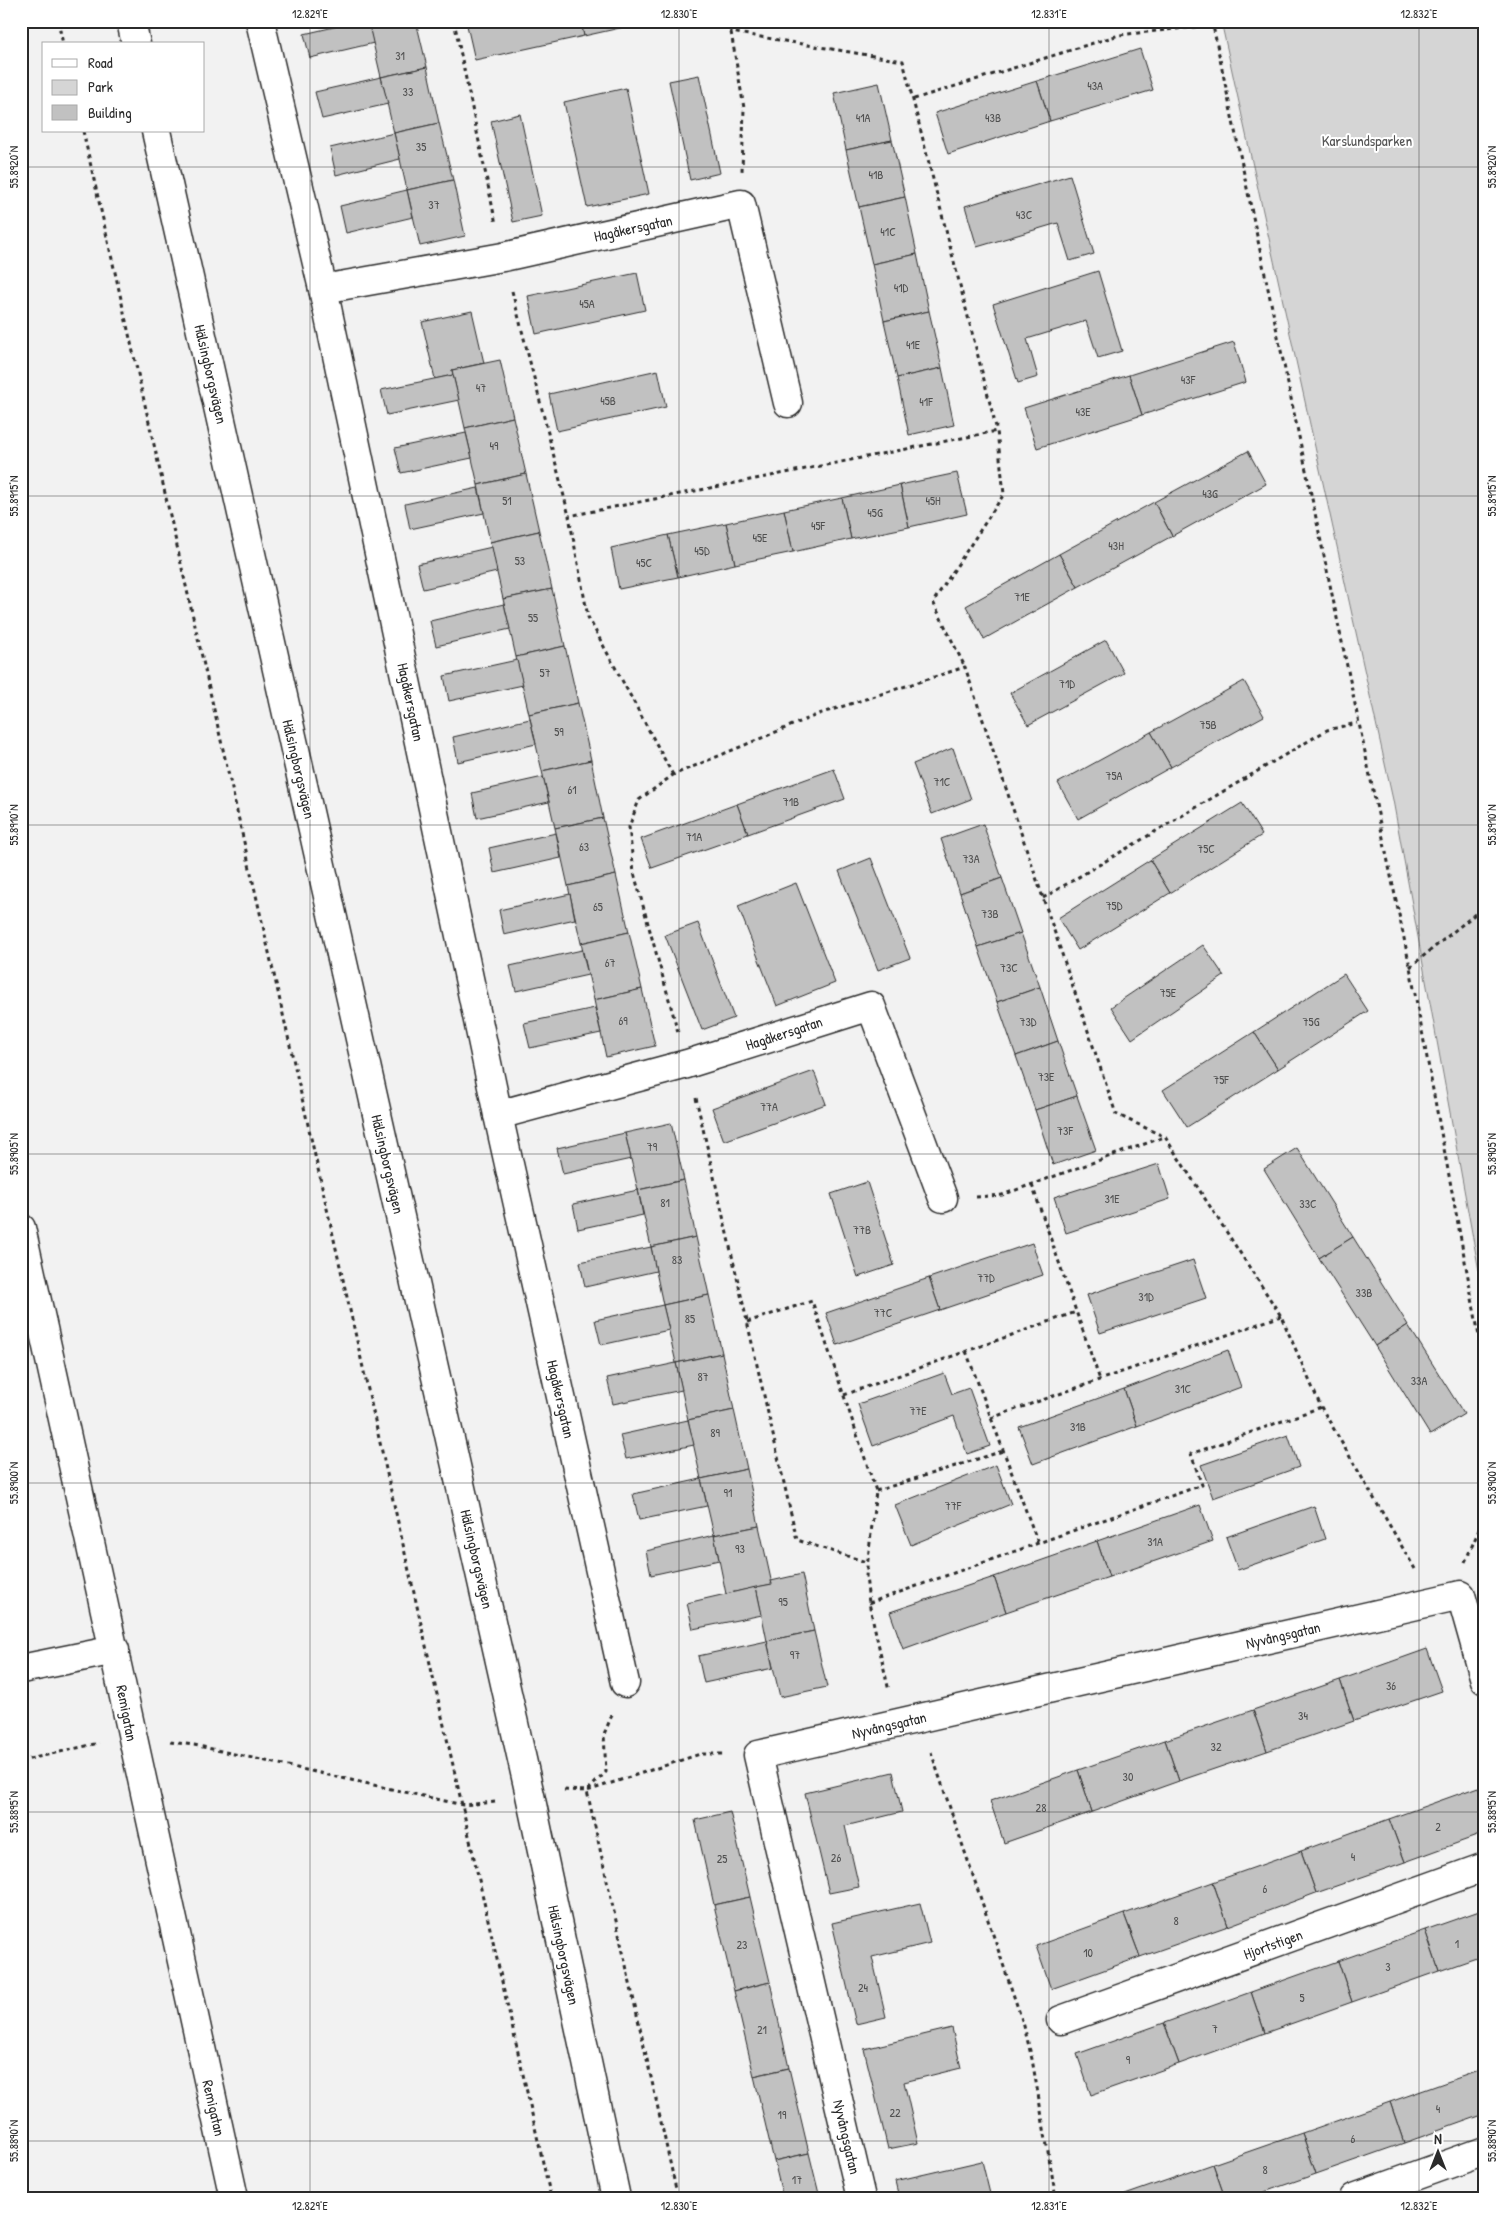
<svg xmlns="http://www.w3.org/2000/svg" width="1506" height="2219" font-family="'Patrick Hand',sans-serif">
<rect width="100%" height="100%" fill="#f2f2f2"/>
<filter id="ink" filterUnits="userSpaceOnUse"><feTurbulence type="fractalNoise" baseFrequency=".02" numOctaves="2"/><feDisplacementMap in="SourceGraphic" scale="10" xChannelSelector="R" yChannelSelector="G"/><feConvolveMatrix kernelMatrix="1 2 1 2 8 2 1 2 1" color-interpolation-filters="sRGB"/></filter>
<g filter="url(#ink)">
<!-- green -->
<polygon fill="#d5d5d5" stroke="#808080" points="1221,21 1485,21 1485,1304 1393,800"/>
<!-- building -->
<g fill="#c1c1c1" stroke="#2b2b2b">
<polygon points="360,21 368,21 374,43 310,58 304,34"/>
<polygon points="368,21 416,21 427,67 381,77"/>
<polygon points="466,21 581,21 584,36 475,60"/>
<polygon points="581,21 651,21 584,36"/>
<polygon points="1140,49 1153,90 1050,121 1037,81"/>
<polygon points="427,67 439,123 394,133 381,77"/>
<polygon points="699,75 720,173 690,180 669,81"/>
<polygon points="381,77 388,104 322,119 315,92"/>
<polygon points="1037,81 1050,121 948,154 935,113"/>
<polygon points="879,83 892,140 846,150 834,93"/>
<polygon points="626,88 649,194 587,207 564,102"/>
<polygon points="520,114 542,216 513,222 491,121"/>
<polygon points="439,123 453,180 407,190 394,133"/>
<polygon points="394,133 400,159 336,175 330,148"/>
<polygon points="892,140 905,197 859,207 846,150"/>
<polygon points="1070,175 1094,254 1070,261 1058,223 977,247 965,206"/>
<polygon points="453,180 465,236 420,246 407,190"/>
<polygon points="407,190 413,217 346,233 340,206"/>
<polygon points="905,197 917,254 872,264 859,207"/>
<polygon points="917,254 929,311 884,321 872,264"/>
<polygon points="1098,271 1122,351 1098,358 1086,321 1027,339 1038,377 1018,383 993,304"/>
<polygon points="637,273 645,310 536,334 528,296"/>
<polygon points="472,311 484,363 452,370 453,375 435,379 422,322"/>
<polygon points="929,311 942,368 897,378 884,321"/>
<polygon points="1234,342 1246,382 1142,415 1129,375"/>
<polygon points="500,360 513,417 465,428 452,370"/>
<polygon points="942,368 954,425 909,435 897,378"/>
<polygon points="658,370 666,407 557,431 549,394"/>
<polygon points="453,375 459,400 387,415 381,390"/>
<polygon points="1129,375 1142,415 1037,448 1024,408"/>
<polygon points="513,417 526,474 478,485 465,428"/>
<polygon points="466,433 472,458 401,473 395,448"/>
<polygon points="1248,451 1266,484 1172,536 1154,502"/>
<polygon points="957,473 967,514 909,527 900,485"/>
<polygon points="526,474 539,531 490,542 478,485"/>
<polygon points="900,485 909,527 851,539 842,498"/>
<polygon points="478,488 484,513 410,529 405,504"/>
<polygon points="842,498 851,539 793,552 784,510"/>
<polygon points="1154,502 1172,536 1078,587 1059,554"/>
<polygon points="784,510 793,552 735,564 726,523"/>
<polygon points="726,523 735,564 678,577 668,535"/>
<polygon points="539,531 552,589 503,599 490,542"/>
<polygon points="668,535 678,577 619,589 611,548"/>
<polygon points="492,547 497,572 423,589 417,564"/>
<polygon points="1059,554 1078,587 984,639 966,606"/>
<polygon points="552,589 565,646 516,657 503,599"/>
<polygon points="504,604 510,629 436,646 430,621"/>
<polygon points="1106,640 1124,673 1028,725 1010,693"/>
<polygon points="565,646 578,703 529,714 516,657"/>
<polygon points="517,660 523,685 449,701 444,676"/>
<polygon points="1244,681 1264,716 1171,767 1151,732"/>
<polygon points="578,703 591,760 542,771 529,714"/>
<polygon points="530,719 536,744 458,762 453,737"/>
<polygon points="1151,732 1171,767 1078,819 1058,783"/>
<polygon points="953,748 971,799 932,814 913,764"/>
<polygon points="591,760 603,818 555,828 542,771"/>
<polygon points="834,769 845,799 748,834 737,804"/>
<polygon points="543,777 549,802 477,818 472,793"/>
<polygon points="1242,803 1262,835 1170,893 1150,860"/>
<polygon points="737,804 748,834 652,868 641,839"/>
<polygon points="603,818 616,875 568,886 555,828"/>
<polygon points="983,824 1002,878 960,893 941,839"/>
<polygon points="556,833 561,858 494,873 489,848"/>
<polygon points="871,858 910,958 878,970 839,871"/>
<polygon points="1150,860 1170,893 1078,950 1058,918"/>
<polygon points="616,875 629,932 581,943 568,886"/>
<polygon points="1002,878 1021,933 978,947 960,893"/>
<polygon points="796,883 835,983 777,1006 738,906"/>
<polygon points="570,894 575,919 504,935 499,910"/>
<polygon points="698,923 734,1018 702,1030 665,935"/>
<polygon points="629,932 642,989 594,1000 581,943"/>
<polygon points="1021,933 1040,987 997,1002 978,947"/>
<polygon points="1203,945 1224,976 1132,1039 1111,1007"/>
<polygon points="582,950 588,975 516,991 510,966"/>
<polygon points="1344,974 1368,1011 1278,1069 1254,1032"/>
<polygon points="1040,987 1058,1041 1016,1056 997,1002"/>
<polygon points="642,989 655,1046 606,1057 594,1000"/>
<polygon points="595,1008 601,1033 530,1048 524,1023"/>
<polygon points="1254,1032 1278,1069 1187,1127 1163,1090"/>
<polygon points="1058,1041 1077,1096 1035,1110 1016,1056"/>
<polygon points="814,1071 826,1104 724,1141 712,1108"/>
<polygon points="1077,1096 1096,1150 1053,1165 1035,1110"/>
<polygon points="671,1123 684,1180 638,1190 625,1133"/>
<polygon points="625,1133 631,1159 563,1174 557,1148"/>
<polygon points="1297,1148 1353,1237 1319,1258 1264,1169"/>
<polygon points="1159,1164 1170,1199 1066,1233 1054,1197"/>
<polygon points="684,1180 696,1237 651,1247 638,1190"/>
<polygon points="867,1182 894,1265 858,1277 831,1194"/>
<polygon points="638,1190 643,1215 578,1229 573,1204"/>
<polygon points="696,1237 709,1295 663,1305 651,1247"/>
<polygon points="1353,1237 1408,1325 1375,1346 1319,1258"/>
<polygon points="1032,1243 1043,1275 940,1310 929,1278"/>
<polygon points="651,1247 656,1271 585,1287 580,1262"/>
<polygon points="1193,1260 1206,1298 1100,1333 1087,1295"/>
<polygon points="929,1278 940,1310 837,1345 826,1313"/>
<polygon points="709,1295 722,1353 676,1363 663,1305"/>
<polygon points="663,1305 669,1330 601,1345 595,1320"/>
<polygon points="1408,1325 1464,1414 1430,1435 1375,1346"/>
<polygon points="1228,1350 1241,1387 1137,1426 1124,1389"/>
<polygon points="722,1353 734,1410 688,1420 676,1363"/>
<polygon points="676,1363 682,1390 613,1404 607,1378"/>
<polygon points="944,1373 952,1394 969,1388 990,1446 967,1454 954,1416 873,1446 858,1404"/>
<polygon points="1124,1389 1137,1426 1033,1464 1019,1427"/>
<polygon points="734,1410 747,1469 701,1479 688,1420"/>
<polygon points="688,1420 694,1445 626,1459 620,1435"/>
<polygon points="1288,1435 1299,1467 1213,1498 1201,1465"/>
<polygon points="996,1465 1011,1504 911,1545 895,1505"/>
<polygon points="747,1469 759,1526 714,1535 701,1479"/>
<polygon points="701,1479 707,1506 639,1520 633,1494"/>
<polygon points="1200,1505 1213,1541 1109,1577 1097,1541"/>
<polygon points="1314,1506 1325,1539 1238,1570 1226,1537"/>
<polygon points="759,1526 772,1584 726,1594 714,1535"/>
<polygon points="714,1535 719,1560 651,1575 646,1551"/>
<polygon points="1097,1541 1109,1577 1006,1612 994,1577"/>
<polygon points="802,1574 814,1631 767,1641 756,1587 772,1584 771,1581"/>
<polygon points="994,1577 1006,1612 903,1649 890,1612"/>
<polygon points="756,1587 762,1615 693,1629 687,1603"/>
<polygon points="814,1631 827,1687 780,1697 767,1641"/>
<polygon points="767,1641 773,1668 704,1683 698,1656"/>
<polygon points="1427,1649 1442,1691 1354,1721 1340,1680"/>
<polygon points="1340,1680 1354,1721 1267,1751 1253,1710"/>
<polygon points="1253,1710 1267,1751 1179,1781 1165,1740"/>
<polygon points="1165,1740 1179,1781 1092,1812 1078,1770"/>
<polygon points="1078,1770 1092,1812 1004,1843 990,1801"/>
<polygon points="893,1772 902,1812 845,1826 859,1887 829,1893 805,1793"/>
<polygon points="1478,1787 1485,1806 1485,1833 1405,1862 1389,1819"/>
<polygon points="730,1812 750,1897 714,1905 695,1820"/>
<polygon points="1389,1819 1405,1862 1316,1893 1301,1851"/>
<polygon points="1301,1851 1316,1893 1228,1926 1213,1882"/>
<polygon points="1213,1882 1228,1926 1140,1957 1124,1914"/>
<polygon points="750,1897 770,1982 734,1991 714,1905"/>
<polygon points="920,1903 930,1943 872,1957 886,2017 856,2024 832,1923"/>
<polygon points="1485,1909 1485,1955 1439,1971 1425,1930"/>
<polygon points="1124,1914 1140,1957 1051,1989 1036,1946"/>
<polygon points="1425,1930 1439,1971 1352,2002 1338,1961"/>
<polygon points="1338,1961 1352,2002 1265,2033 1251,1992"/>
<polygon points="770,1982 789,2068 754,2076 734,1991"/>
<polygon points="1251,1992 1265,2033 1179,2064 1164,2023"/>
<polygon points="1164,2023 1179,2064 1091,2095 1077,2054"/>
<polygon points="952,2028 961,2068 904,2082 918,2143 888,2149 864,2049"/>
<polygon points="789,2068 809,2153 774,2161 754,2076"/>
<polygon points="1485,2069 1485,2089 1478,2071"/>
<polygon points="1478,2071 1485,2089 1485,2114 1404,2143 1390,2102"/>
<polygon points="1390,2102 1404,2143 1316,2174 1302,2133"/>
<polygon points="1302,2133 1316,2174 1247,2198 1225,2198 1213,2164"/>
<polygon points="809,2153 820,2198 783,2198 774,2161"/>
<polygon points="982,2161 991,2198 899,2198 895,2181"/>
<polygon points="1213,2164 1225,2198 1126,2198 1125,2195"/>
<polygon points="1485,2191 1485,2198 1467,2198"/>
</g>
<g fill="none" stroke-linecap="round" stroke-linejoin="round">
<!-- street casing -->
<g stroke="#2b2b2b" stroke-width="31">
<g id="street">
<polyline points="260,21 323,289 498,1115 625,1683"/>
<polyline points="323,289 503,257 741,204 788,403"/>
<polyline points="498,1115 687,1064 871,1006 943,1198"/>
<path d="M21,1228C93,1551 162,1875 234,2198"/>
<polyline points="21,1669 115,1650"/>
<polyline points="1061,2020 1485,1867"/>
<polyline points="861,2198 758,1755 1461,1595 1485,1680"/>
<polyline points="1354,2198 1485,2151"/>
</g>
</g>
<!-- secondary casing -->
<g stroke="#2b2b2b" stroke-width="31">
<g id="secondary">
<polyline points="131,21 136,44"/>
<polyline points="156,131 530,1795 616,2198"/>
</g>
</g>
<!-- path -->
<g stroke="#2b2b2b" stroke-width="3" stroke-dasharray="4 4" stroke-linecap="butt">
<polyline points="58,21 63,44"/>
<polyline points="454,21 496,224"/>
<polyline points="729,21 731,32 903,61 997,431"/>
<polyline points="1212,21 1410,967 1485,1368"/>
<polyline points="731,32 744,108 742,171"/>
<polyline points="914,99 1119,35 1213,25"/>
<polyline points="83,131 551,2198"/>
<polyline points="512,291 569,516"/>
<polyline points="673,775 588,617 569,516 997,431 1004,494 933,602 965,667"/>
<polyline points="1043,898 1327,730 1357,723"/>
<polyline points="1410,967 1485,906"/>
<polyline points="678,1032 634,873 629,827 639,800 673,775 819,714 965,667 1116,1114 1165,1137 1281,1316 1321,1407 1415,1569"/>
<polyline points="696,1098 797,1540 866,1562"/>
<polyline points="1032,1185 1100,1380"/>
<polyline points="976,1197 1002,1195 1164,1137"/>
<polyline points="747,1322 812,1301 876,1491 866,1576 869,1603 889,1691"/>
<polyline points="966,1351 1038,1543"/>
<polyline points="844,1395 1076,1312"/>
<polyline points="991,1418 1281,1316"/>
<polyline points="876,1491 1003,1451"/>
<polyline points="1465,1562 1485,1516"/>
<polyline points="869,1603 1202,1485 1191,1454 1321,1407"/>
<polyline points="612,1715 604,1734 606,1772 587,1791 678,2198"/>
<polyline points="170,1742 194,1745 463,1805 496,1802"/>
<polyline points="931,1752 1024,2026 1032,2059 1056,2198"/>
<polyline points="21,1761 99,1743"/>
<polyline points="564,1790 587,1791 700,1754 724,1754"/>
</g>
<!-- street -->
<use href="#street" stroke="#fff" stroke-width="28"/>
<!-- secondary -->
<use href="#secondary" stroke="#fff" stroke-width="28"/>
</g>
</g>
<!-- ticks -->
<path fill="none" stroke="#2b2b2b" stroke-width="1" stroke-opacity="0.45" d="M310,21V2198M679,21V2198M1049,21V2198M1419,21V2198M21,167H1485M21,496H1485M21,825H1485M21,1154H1485M21,1483H1485M21,1812H1485M21,2141H1485"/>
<g text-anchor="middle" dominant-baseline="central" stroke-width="4" stroke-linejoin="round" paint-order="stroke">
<!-- number labels -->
<g font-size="12" fill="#505050">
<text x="400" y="55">31</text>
<text x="1095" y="85">43A</text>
<text x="408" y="91">33</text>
<text x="863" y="117">41A</text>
<text x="993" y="117">43B</text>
<text x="421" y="146">35</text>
<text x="876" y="174">41B</text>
<text x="434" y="204">37</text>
<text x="1024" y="214">43C</text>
<text x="888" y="231">41C</text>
<text x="901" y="287">41D</text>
<text x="587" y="303">45A</text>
<text x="913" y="344">41E</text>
<text x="1188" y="379">43F</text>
<text x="481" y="387">47</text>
<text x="608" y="400">45B</text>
<text x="926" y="401">41F</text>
<text x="1083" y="411">43E</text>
<text x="494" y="445">49</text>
<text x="1210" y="493">43G</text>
<text x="507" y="500">51</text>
<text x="933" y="500">45H</text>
<text x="875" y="512">45G</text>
<text x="818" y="525">45F</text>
<text x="760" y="537">45E</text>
<text x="1116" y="545">43H</text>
<text x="702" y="550">45D</text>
<text x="520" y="560">53</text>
<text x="644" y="562">45C</text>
<text x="1022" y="596">71E</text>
<text x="533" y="617">55</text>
<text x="545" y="672">57</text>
<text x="1067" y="683">71D</text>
<text x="1208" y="724">75B</text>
<text x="559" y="731">59</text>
<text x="1114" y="775">75A</text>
<text x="942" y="781">71C</text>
<text x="572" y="789">61</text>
<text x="791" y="801">71B</text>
<text x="694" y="836">71A</text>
<text x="584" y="846">63</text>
<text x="1206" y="848">75C</text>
<text x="971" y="858">73A</text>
<text x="1114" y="905">75D</text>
<text x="598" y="906">65</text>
<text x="990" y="913">73B</text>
<text x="610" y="962">67</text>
<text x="1009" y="967">73C</text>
<text x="1168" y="992">75E</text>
<text x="623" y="1020">69</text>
<text x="1028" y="1021">73D</text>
<text x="1311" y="1021">75G</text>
<text x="1046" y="1076">73E</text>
<text x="1221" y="1079">75F</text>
<text x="769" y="1106">77A</text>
<text x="1065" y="1130">73F</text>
<text x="652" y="1146">79</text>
<text x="1112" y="1198">31E</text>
<text x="665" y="1202">81</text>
<text x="1308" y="1203">33C</text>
<text x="862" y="1229">77B</text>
<text x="677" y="1259">83</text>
<text x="986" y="1277">77D</text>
<text x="1364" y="1292">33B</text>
<text x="1146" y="1296">31D</text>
<text x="883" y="1312">77C</text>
<text x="690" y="1318">85</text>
<text x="703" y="1376">87</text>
<text x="1419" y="1380">33A</text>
<text x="1183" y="1388">31C</text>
<text x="918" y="1410">77E</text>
<text x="1078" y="1426">31B</text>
<text x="715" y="1432">89</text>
<text x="728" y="1492">91</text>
<text x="953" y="1505">77F</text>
<text x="1155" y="1541">31A</text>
<text x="740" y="1548">93</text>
<text x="783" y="1601">95</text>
<text x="795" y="1654">97</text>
<text x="1391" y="1685">36</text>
<text x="1303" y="1715">34</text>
<text x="1216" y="1746">32</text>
<text x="1128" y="1776">30</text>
<text x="1041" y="1807">28</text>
<text x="1438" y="1826">2</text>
<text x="1353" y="1856">4</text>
<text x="836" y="1857">26</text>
<text x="722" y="1858">25</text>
<text x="1265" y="1888">6</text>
<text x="1176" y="1920">8</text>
<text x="1457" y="1943">1</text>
<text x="742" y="1944">23</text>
<text x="1088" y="1952">10</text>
<text x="1388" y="1966">3</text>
<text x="863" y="1987">24</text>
<text x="1302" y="1997">5</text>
<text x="1215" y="2028">7</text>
<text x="762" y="2029">21</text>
<text x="1128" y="2059">9</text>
<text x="1438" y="2108">4</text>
<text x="895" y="2112">22</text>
<text x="782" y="2114">19</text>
<text x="1353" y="2138">6</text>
<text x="1265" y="2169">8</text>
<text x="797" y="2179">17</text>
</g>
<!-- park labels -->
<g font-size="15" fill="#565656" stroke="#fff">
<text x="1367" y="140">Karslundsparken</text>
</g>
<!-- street labels -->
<g font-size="15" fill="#2b2b2b" stroke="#fff">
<text transform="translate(633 228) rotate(-12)">Hagåkersgatan</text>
<text transform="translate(211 374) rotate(77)">Hälsingborgsvägen</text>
<text transform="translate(411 702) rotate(78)">Hagåkersgatan</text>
<text transform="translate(299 769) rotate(77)">Hälsingborgsvägen</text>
<text transform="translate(784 1033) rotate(-18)">Hagåkersgatan</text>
<text transform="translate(388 1164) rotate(77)">Hälsingborgsvägen</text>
<text transform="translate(561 1399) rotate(77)">Hagåkersgatan</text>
<text transform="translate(477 1559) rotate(77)">Hälsingborgsvägen</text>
<text transform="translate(1283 1635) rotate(-13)">Nyvångsgatan</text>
<text transform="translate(127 1713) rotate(79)">Remigatan</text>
<text transform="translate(889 1725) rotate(-13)">Nyvångsgatan</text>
<text transform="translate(1273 1944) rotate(-20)">Hjortstigen</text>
<text transform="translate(564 1955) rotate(78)">Hälsingborgsvägen</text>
<text transform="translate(214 2108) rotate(77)">Remigatan</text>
<text transform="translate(847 2137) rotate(77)">Nyvångsgatan</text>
</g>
</g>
<!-- margin -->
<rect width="1506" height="2219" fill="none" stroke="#fff" stroke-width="55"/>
<!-- legend -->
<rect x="42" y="42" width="162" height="90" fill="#ffffff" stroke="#aaaaaa"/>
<rect x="52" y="59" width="25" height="8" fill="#ffffff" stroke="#aaaaaa"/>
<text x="88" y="68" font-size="15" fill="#2b2b2b">Road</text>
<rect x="52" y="80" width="25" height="15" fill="#d5d5d5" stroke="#aaaaaa"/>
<text x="88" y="92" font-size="15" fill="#2b2b2b">Park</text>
<rect x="52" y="105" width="25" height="15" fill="#c1c1c1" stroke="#aaaaaa"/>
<text x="88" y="118" font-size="15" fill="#2b2b2b">Building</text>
<!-- north arrow -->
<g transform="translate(1438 2152)" stroke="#ffffff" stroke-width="4" paint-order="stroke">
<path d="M0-4L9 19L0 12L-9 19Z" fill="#2b2b2b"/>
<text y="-8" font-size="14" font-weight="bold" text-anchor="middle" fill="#2b2b2b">N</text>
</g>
<rect x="28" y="28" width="1450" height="2164" fill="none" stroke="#2b2b2b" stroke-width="2"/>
<g font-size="12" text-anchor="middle" fill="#2b2b2b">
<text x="310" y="18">12.829°E</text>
<text x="679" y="18">12.830°E</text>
<text x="1049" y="18">12.831°E</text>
<text x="1419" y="18">12.832°E</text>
<text transform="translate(14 167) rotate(-90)" y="4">55.8920°N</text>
<text transform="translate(1492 167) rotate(-90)" y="4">55.8920°N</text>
<text transform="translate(14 496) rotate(-90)" y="4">55.8915°N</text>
<text transform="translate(1492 496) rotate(-90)" y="4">55.8915°N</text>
<text transform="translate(14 825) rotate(-90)" y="4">55.8910°N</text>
<text transform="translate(1492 825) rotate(-90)" y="4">55.8910°N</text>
<text transform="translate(14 1154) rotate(-90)" y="4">55.8905°N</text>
<text transform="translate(1492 1154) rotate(-90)" y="4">55.8905°N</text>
<text transform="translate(14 1483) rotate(-90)" y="4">55.8900°N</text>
<text transform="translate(1492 1483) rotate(-90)" y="4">55.8900°N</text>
<text transform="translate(14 1812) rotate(-90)" y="4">55.8895°N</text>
<text transform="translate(1492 1812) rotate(-90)" y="4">55.8895°N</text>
<text transform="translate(14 2141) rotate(-90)" y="4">55.8890°N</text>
<text transform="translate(1492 2141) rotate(-90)" y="4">55.8890°N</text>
<text x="310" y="2210">12.829°E</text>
<text x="679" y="2210">12.830°E</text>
<text x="1049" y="2210">12.831°E</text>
<text x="1419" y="2210">12.832°E</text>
</g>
</svg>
